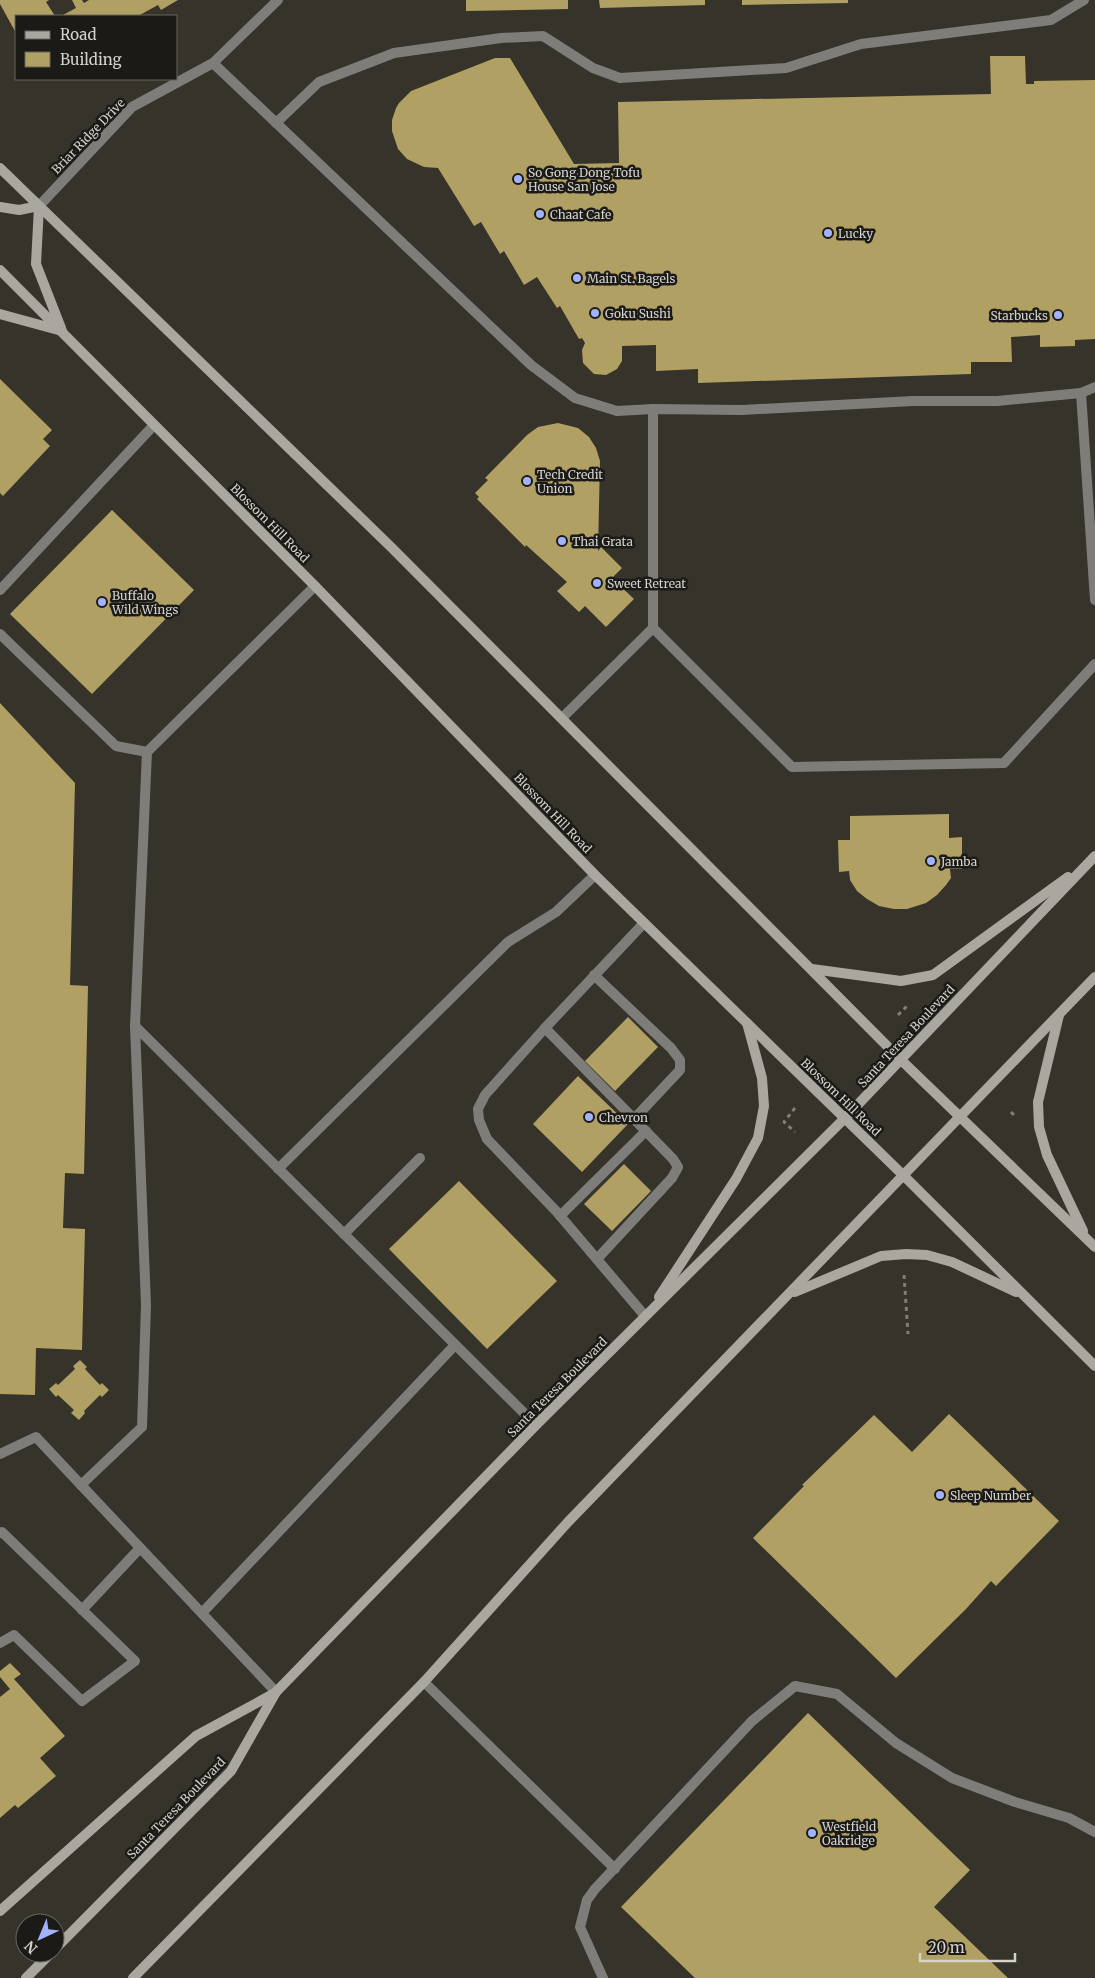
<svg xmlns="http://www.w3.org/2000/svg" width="1095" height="1978" font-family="Merriweather,serif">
<rect width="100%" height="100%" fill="#35332a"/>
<!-- building -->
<g fill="#b1a063">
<polygon points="0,0 49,0 46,2 55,16 16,16 16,33 0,4"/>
<polygon points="72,0 82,0 84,3 89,0 178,0 161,10 158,5 138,16 61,16 76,8"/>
<polygon points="466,0 568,0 568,9 466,11"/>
<polygon points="599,0 705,0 705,5 600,8"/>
<polygon points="742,0 848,0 848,3 742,5"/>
<polygon points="990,56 1025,56 1026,84 1034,84 1034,81 1095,80 1095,339 1075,340 1075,346 1040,347 1040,335 1011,337 1012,362 971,362 971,374 698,383 698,369 656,371 656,345 622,346 622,361 617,369 606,375 594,374 583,363 582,350 585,343 582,338 579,339 560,306 557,308 537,277 524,285 504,251 500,254 481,222 474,226 438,168 424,167 407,159 398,149 392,131 392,120 396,108 399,103 411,91 495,58 510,58 574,164 619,163 618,102 991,94"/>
<polygon points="0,379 52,430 43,439 50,446 3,496 0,493"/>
<polygon points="558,423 578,428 589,437 596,448 600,461 598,551 601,547 622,568 612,578 634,599 606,627 585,606 579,612 557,591 567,582 526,545 525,547 477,499 479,497 475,493 488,480 485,478 527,435 538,427"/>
<polygon points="112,510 194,590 92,694 10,614"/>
<polygon points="0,703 75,783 70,985 88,986 84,1174 65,1173 63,1228 85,1229 82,1350 36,1348 35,1395 0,1394"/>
<polygon points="949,814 949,838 962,837 962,869 950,869 951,878 946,885 937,895 926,903 907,909 894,909 879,906 867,899 857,891 850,880 849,871 839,872 838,840 850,840 850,816"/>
<polygon points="628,1017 658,1047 615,1091 585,1061"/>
<polygon points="578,1076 628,1124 582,1172 533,1124"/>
<polygon points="624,1164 651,1191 612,1231 584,1204"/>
<polygon points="459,1181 557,1281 487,1349 389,1249"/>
<polygon points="80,1360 87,1367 85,1369 100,1385 102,1383 109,1390 102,1397 100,1395 84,1411 85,1413 79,1420 71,1413 74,1410 58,1395 56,1397 49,1389 56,1383 58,1385 75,1369 73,1366"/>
<polygon points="949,1414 1059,1521 996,1586 991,1581 966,1609 896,1678 753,1538 804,1486 802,1485 874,1415 912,1452"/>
<polygon points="10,1663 21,1674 14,1679 65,1736 40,1758 56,1776 18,1808 15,1805 0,1818 0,1697 10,1689 0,1677 0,1671"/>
<polygon points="808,1713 970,1870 934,1907 1008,1978 695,1978 621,1907"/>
</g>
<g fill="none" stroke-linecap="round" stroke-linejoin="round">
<!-- path -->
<g stroke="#807e77" stroke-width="3" stroke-dasharray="4 4" stroke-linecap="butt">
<polyline points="898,1015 907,1006"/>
<polyline points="795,1108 784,1122 795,1132"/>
<polyline points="1011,1112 1016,1117"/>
<polyline points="904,1275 908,1334"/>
</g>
<!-- lane -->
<g stroke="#7e7d79" stroke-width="10">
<polyline points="213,63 531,365 575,398 617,411 653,409"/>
<polyline points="276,123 319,82 394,53 501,38 543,36 593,68 620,78 786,68 861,44 1051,20 1084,0"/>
<polyline points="1081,393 1095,600"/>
<polyline points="0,590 154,425"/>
<polyline points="653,628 792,767 1004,763 1095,664"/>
<polyline points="0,634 116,746 147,752"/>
<polyline points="562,718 653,628 653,409 742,410 913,401 997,401 1081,393 1095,387"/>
<polyline points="644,923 545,1028 485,1095 478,1109 479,1120 487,1139 556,1211 645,1316"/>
<polyline points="594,975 671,1048 680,1060 680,1070 634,1119 673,1159 678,1167 672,1178 597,1259"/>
<polyline points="135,1026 536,1425"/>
<polyline points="545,1028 634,1119"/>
<polyline points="278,1169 508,942 556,912 595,875"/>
<polyline points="560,1216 646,1131"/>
<polyline points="344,1234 420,1158"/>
<polyline points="0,1454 36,1437 81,1485"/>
<polyline points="0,1533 2,1532 135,1661 82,1701 14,1635 0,1643"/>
<polyline points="82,1610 140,1548"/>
<polyline points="202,1613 455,1345"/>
<polyline points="424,1682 615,1869"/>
<polyline points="276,1692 81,1485 142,1427 146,1305 135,1026 147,752 315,586"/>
<polyline points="603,1978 580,1927 587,1900 595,1889 752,1721 795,1686 837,1694 896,1743 952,1778 1015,1802 1069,1818 1095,1832"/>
</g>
<!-- street -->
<polyline stroke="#7e7d79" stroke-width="10" points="39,206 132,107 213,63 278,0"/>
<!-- secondary -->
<g stroke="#a9a7a0" stroke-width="10">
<polyline points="0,168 391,547 900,1059 1095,1247"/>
<polyline points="39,206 36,264 61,328"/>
<polyline points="0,207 19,210 39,206"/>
<polyline points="0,270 315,586 595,875 904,1176 1095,1366"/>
<polyline points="0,314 62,331"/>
<polyline points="812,969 901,981 933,975 1068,877"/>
<polyline points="1059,1015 1038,1102 1039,1127 1047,1155 1083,1231"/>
<polyline points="795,1292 881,1256 906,1254 927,1255 952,1262 1016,1292"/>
<polyline points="659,1297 736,1179 758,1138 764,1106 762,1078 747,1023"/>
<polyline points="0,1911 196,1736 275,1693"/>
<polyline points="55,1949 231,1771 276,1692 536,1425 845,1118 1095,856"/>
<polyline points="26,1978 51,1953"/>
<polyline points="133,1978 424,1682 568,1522 1095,977"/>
</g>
</g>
<!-- markers -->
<g fill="#a2b2fd" stroke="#1c1a16" stroke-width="2">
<circle cx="518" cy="179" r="5"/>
<circle cx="540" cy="214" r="5"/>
<circle cx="828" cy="233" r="5"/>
<circle cx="577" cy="278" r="5"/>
<circle cx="595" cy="313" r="5"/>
<circle cx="1058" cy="315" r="5"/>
<circle cx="527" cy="481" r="5"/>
<circle cx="562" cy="541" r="5"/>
<circle cx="597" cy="583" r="5"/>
<circle cx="102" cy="602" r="5"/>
<circle cx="931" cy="861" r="5"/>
<circle cx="589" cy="1117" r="5"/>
<circle cx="940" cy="1495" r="5"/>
<circle cx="812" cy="1833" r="5"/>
</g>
<g text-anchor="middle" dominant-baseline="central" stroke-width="5" stroke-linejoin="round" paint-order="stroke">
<!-- street labels -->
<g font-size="12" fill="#d3d2cc" stroke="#1c1a16">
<text transform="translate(88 136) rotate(-46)">Briar Ridge Drive</text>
<text transform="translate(270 523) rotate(45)">Blossom Hill Road</text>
<text transform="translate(553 813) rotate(46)">Blossom Hill Road</text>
<text transform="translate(906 1036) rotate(-47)">Santa Teresa Boulevard</text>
<text transform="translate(841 1097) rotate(44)">Blossom Hill Road</text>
<text transform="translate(557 1387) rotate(-45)">Santa Teresa Boulevard</text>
<text transform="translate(176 1808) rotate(-46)">Santa Teresa Boulevard</text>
</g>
<!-- poi labels -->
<g font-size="12" fill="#d3d2cc" stroke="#1c1a16" text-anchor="start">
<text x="528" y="172">So Gong Dong Tofu<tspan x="528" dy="14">House San Jose</tspan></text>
<text x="550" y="214">Chaat Cafe</text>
<text x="838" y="233">Lucky</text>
<text x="587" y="278">Main St. Bagels</text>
<text x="605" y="313">Goku Sushi</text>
<text x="1048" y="315" text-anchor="end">Starbucks</text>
<text x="537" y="474">Tech Credit<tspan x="537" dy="14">Union</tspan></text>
<text x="572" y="541">Thai Grata</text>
<text x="607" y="583">Sweet Retreat</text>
<text x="112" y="595">Buffalo<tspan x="112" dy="14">Wild Wings</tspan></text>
<text x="941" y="861">Jamba</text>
<text x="599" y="1117">Chevron</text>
<text x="950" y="1495">Sleep Number</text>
<text x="822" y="1826">Westfield<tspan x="822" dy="14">Oakridge</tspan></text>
</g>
</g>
<!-- legend -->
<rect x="15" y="15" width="162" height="65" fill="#1c1a16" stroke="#65645f"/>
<rect x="25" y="31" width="25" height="8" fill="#a9a7a0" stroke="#65645f"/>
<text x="60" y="40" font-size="15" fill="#d3d2cc">Road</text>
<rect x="25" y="52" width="25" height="15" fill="#b1a063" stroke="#65645f"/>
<text x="60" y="65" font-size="15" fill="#d3d2cc">Building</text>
<!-- north arrow -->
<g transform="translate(40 1938) rotate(224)"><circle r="24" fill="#1c1a16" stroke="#65645f"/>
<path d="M0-4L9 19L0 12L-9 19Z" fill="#a2b2fd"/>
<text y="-8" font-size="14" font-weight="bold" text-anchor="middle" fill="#d3d2cc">N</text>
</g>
<!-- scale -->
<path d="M920 1953v8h95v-8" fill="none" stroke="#d3d2cc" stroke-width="2.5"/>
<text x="928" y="1953" font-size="15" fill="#d3d2cc" stroke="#1c1a16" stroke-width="4" paint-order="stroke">20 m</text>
</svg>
